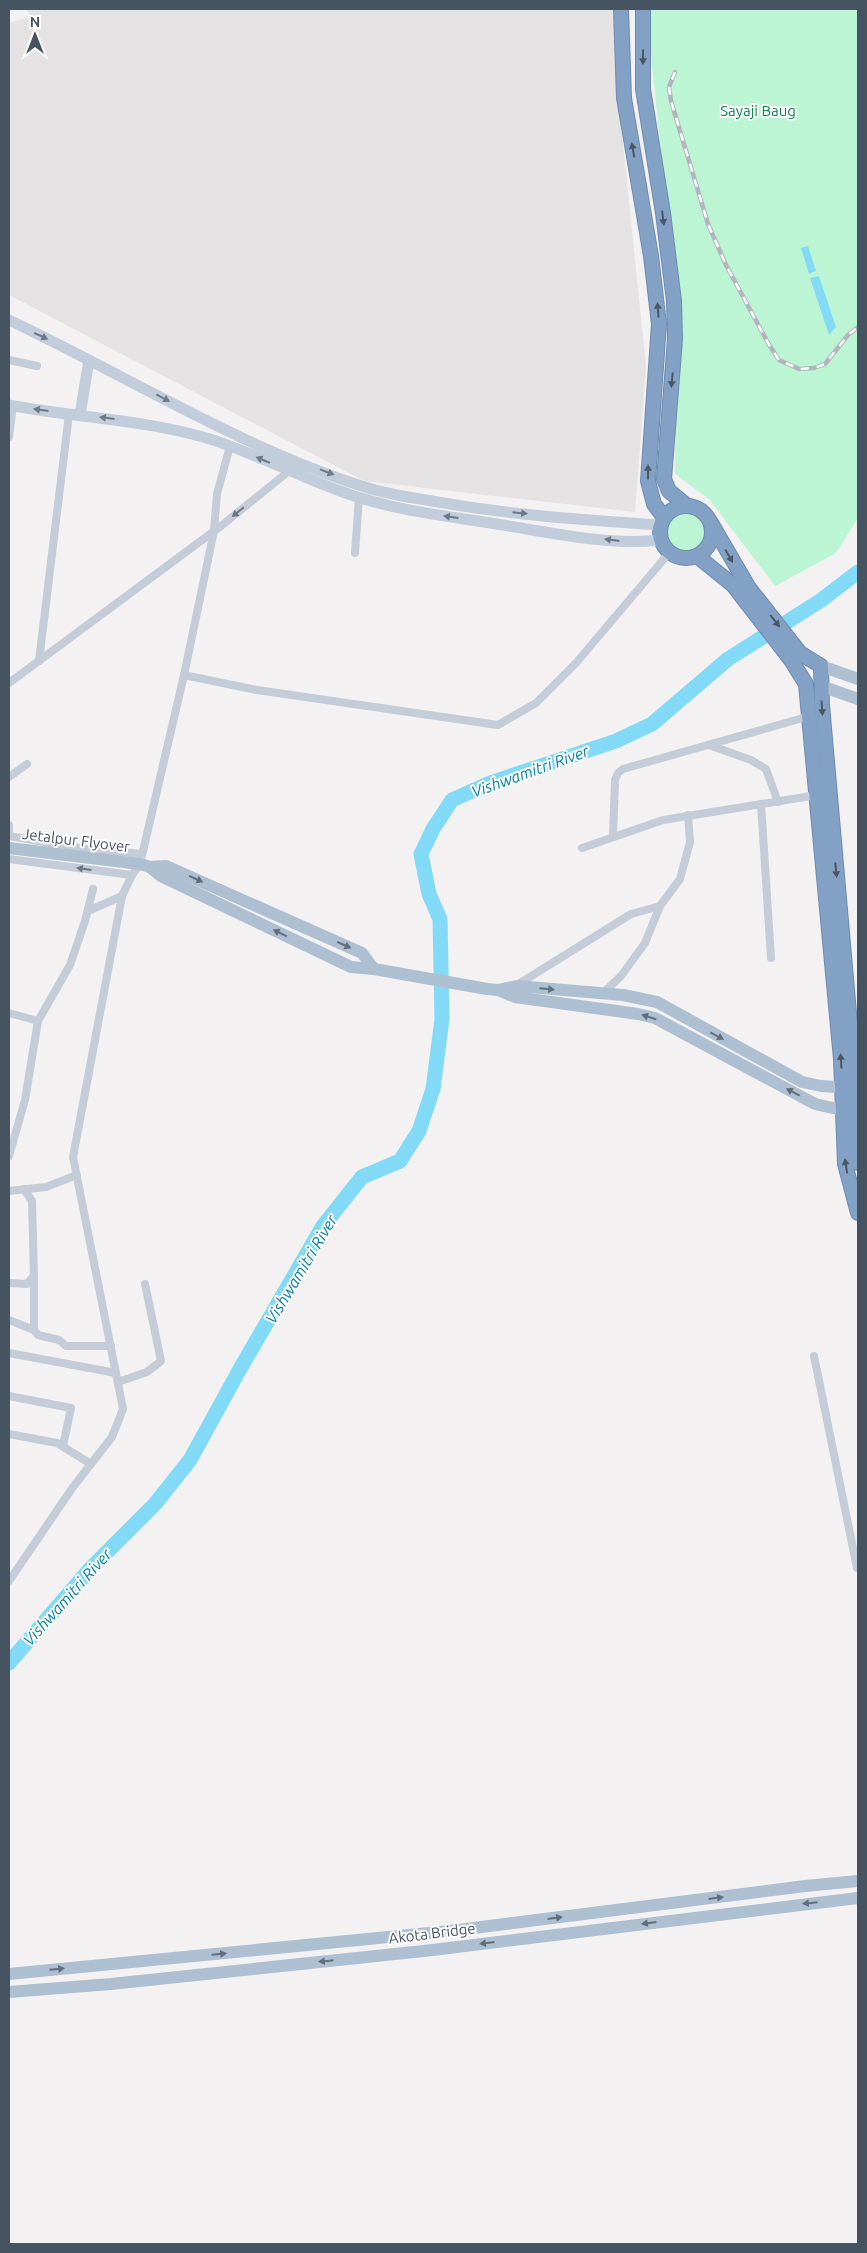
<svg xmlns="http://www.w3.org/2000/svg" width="867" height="2253" font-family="Ubuntu,sans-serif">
<rect width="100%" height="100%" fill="#f3f1f1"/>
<!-- education -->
<polygon fill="#e4e2e2" points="27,9 614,9 616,77 646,366 635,512 364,481 9,295 9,23 30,17"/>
<!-- green -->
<g fill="#bbf5d4">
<polygon points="651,9 858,9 858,518 836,553 775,586 709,499 675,474 676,387 681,340 650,46"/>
<circle cx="687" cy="532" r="19"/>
</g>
<!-- water -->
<g fill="#83daf7">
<polygon points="808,246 816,271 809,274 801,248"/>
<polygon points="819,276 836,327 829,335 810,278"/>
</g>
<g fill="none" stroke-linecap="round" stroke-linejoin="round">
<!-- river -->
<polyline stroke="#83daf7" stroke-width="15" points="9,1663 91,1568 155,1504 190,1460 240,1369 323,1226 362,1177 400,1161 419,1131 433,1089 442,1019 440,919 429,894 421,854 433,829 452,800 490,783 616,741 652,724 728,659 820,601 858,572"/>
<!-- highway casing -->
<g stroke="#6e8bb1" stroke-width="16">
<g id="highway">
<polyline points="621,9 624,98 651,256 659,324 648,481 654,504 664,517"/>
<polyline points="643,9 643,89 663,213 674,301 675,339 664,479 669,491 687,506"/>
<circle cx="686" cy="532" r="26"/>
<polyline points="711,523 749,588 800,653 821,666 822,705 853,1058 858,1163"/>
<polyline points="697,556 733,585 791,660 806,684 841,1059 845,1164 858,1213"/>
</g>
</g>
<!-- street -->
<g stroke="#c3ccd7" stroke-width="8">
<polyline points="9,360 37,366"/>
<polyline points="9,437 13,405"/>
<polyline points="355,553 359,497"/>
<polyline points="39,661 69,414"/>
<polyline points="184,675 257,690 498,725 536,703 576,663 669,553"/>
<polyline points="9,683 221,526 289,471"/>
<polyline points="709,745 751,760 766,769 778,802"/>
<polyline points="9,777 27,764"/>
<polyline points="761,804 771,958"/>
<polyline points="9,825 9,836"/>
<polyline points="9,836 79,848 142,854"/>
<polyline points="613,837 615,780 618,773 623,769 810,716"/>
<polyline points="582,848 663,820 817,795"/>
<polyline points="9,859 132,875"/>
<polyline points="88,911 122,896"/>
<polyline points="517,985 631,914 660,906 680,879 690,842 688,815"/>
<polyline points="603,993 621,976 645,943 660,906"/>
<polyline points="9,1013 38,1021 70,965 85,921 93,889"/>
<polyline points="9,1156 25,1100 38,1021"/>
<polyline points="9,1191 46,1187 77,1175"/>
<polyline points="34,1276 34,1330"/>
<polyline points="9,1283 27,1284 34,1276 32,1201 24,1189"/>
<polyline points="9,1320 34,1330 38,1335 59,1340 66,1346 111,1346"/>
<polyline points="9,1353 116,1373"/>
<polyline points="814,1356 857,1568"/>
<polyline points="118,1382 147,1372 161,1361 145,1284"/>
<polyline points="9,1396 71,1408 63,1446"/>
<polyline points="9,1434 57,1443 91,1464"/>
<polyline points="9,1581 73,1487 112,1437 123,1409 73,1157 122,896 132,875 140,864 184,675 214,531 217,494 230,446"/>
</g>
<!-- secondary -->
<g stroke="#c1cddb" stroke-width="11">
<path d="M9,320C127,376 243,449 368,488C391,495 415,498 438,502C511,515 586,520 660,525"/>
<path d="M9,405C76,418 144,419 210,439C254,453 296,475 340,491C393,511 448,516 503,525C552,533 612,546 660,540"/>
<polyline points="80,415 89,360"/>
</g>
<!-- primary -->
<g stroke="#aebfd2" stroke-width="12">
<polyline points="821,666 858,679"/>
<polyline points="821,686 858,699"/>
<polyline points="9,848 140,864 150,867 161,876 351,967 374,969 487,989 498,990 517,986 623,995 657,1002 802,1082 821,1086 852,1088"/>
<polyline points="150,867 166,866 362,953 374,969"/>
<polyline points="498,990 515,997 638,1014 655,1018 815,1104 842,1110 853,1108"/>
<polyline points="9,1974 450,1931 805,1886 858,1881"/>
<polyline points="9,1992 111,1984 433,1950 858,1898"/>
</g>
<!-- highway -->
<use href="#highway" stroke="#83a0c5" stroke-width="14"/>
<!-- rail casing -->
<g stroke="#b2b5bc" stroke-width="4.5">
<polyline id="rail" points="675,72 669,87 671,101 708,224 726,265 768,343 779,360 799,369 814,368 825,364 848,335 858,327"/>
</g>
<!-- rail -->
<use href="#rail" stroke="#fff" stroke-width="2.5" stroke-dasharray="8" stroke-linecap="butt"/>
</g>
<!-- one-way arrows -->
<defs><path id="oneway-solid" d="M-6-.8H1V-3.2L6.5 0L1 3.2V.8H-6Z" transform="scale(1.25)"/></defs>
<g fill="#495766">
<use href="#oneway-solid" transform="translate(643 57) rotate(90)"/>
<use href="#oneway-solid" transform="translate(633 150) rotate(-100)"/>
<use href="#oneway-solid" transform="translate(663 218) rotate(83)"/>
<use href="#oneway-solid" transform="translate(658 310) rotate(-94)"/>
<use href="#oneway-solid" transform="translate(672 380) rotate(95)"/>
<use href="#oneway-solid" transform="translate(648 472) rotate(-90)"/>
<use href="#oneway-solid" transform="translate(729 556) rotate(60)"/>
<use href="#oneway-solid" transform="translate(775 621) rotate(52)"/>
<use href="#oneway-solid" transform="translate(822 708) rotate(86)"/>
<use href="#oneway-solid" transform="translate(836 870) rotate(85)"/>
<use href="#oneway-solid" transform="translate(841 1061) rotate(-94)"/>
<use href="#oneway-solid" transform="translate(846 1166) rotate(-99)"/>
</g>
<g fill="#6b7886">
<use href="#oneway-solid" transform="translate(41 336) rotate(25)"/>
<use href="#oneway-solid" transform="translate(163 398) rotate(28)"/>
<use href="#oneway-solid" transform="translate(41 410) rotate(-172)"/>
<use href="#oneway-solid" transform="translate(107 418) rotate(-173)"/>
<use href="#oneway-solid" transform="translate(263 460) rotate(-157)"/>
<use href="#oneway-solid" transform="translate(327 472) rotate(21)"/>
<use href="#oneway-solid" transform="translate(520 513) rotate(6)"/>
<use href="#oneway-solid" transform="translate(451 517) rotate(-172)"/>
<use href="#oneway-solid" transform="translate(612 540) rotate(-173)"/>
</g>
<g fill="#6c7784">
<use href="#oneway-solid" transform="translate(238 512) rotate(141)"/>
<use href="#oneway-solid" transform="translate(84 869) rotate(-172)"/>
</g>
<g fill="#606e7d">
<use href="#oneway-solid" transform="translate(196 879) rotate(24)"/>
<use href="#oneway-solid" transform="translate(280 933) rotate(-154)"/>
<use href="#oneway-solid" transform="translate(344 945) rotate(24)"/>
<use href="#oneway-solid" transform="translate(547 989) rotate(5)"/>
<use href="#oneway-solid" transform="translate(649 1017) rotate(-163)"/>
<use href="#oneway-solid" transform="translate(717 1036) rotate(28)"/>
<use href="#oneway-solid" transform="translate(793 1092) rotate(-152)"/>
<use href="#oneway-solid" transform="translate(716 1898) rotate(-7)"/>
<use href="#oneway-solid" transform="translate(810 1903) rotate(174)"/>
<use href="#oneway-solid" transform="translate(555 1918) rotate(-7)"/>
<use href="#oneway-solid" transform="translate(649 1923) rotate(173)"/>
<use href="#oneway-solid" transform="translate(487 1943) rotate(173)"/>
<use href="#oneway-solid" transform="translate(219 1954) rotate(-5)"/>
<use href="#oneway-solid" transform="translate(326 1961) rotate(174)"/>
<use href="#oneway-solid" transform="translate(57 1969) rotate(-5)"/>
</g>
<g text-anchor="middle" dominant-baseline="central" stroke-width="4" stroke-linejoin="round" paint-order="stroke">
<!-- park labels -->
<g font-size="15" fill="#0c874e" stroke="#fff">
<text x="758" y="110">Sayaji Baug</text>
</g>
<!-- street labels -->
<g font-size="15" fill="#465361" stroke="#fff">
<text transform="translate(76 840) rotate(7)">Jetalpur Flyover</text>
<text transform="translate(432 1933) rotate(-7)">Akota Bridge</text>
</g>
<!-- water labels -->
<g font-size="16" font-style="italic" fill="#0280a9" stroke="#fff">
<text transform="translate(530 771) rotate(-20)">Vishwamitri River</text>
<text transform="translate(301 1269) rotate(-59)">Vishwamitri River</text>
<text transform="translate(67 1597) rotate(-48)">Vishwamitri River</text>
</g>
</g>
<!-- border -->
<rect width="867" height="2253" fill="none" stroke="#465361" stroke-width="20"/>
<!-- north arrow -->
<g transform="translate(35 35)" stroke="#ffffff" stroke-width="4" paint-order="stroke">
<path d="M0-4L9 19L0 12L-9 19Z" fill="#465361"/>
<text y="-8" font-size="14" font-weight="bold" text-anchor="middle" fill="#465361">N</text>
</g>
</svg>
